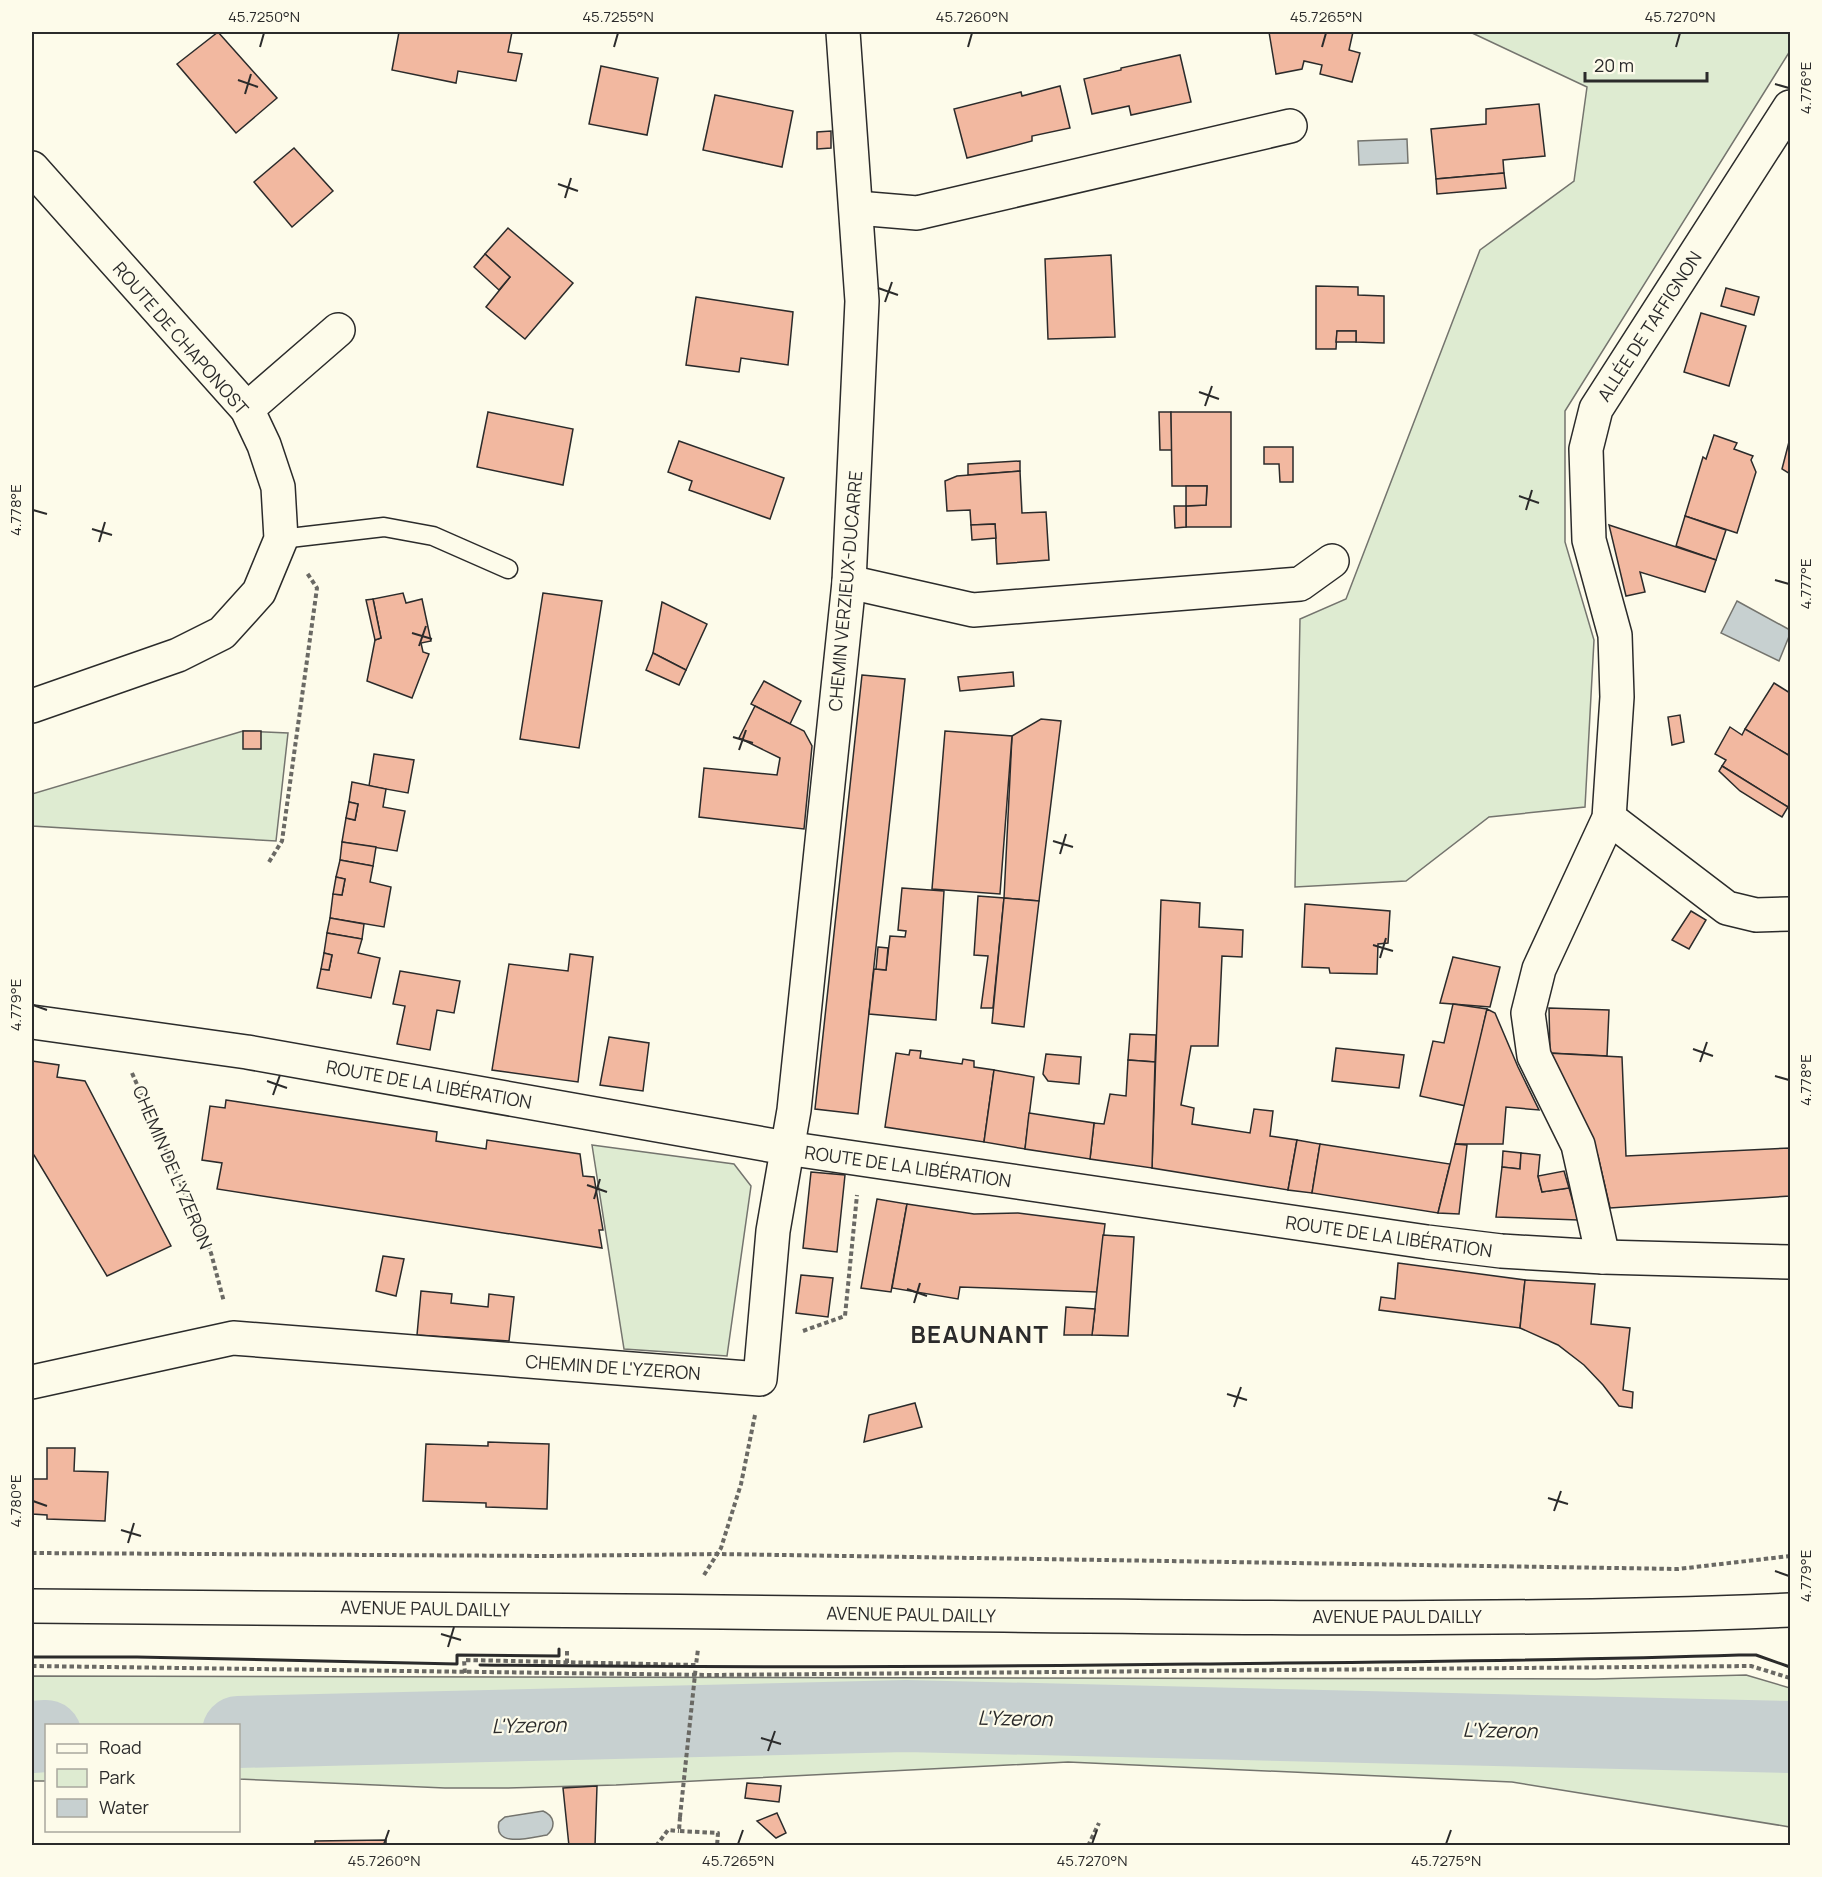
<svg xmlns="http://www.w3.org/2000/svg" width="1822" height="1877" font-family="Manrope,sans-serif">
<rect width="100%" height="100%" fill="#fdfbea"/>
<!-- green -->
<g fill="#deebd1" stroke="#74746e" stroke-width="1.5">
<polygon points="1470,32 1790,32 1790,51 1565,411 1565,542 1594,640 1585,807 1489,817 1406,881 1295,887 1300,619 1346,599 1480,250 1574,181 1587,87"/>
<polygon points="243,731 288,733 276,841 32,826 32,794"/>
<polygon points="592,1145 734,1164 751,1186 727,1356 624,1349"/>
<polygon points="1746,1675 1790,1688 1790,1827 1512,1782 1068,1762 616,1785 506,1788 445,1788 239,1779 238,1726 46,1726 46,1781 32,1781 32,1676 1595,1679"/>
</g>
<!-- water -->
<g fill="#c7d0d0" stroke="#74746e" stroke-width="1.5">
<polygon points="1407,139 1408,163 1359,165 1358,141"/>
<polygon points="1737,601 1790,630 1790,634 1779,661 1721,633"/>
<path d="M543,1811C555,1816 556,1827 547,1835C532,1837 493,1849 499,1822L505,1817Z"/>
</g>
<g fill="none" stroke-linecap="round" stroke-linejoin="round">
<!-- river -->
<g stroke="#c7d0d0" stroke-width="72">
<polyline points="238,1732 906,1716 1790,1737"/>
<polyline points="32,1737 46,1736"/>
</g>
</g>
<!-- building -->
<g fill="#f2b8a0" stroke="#2b2b2b" stroke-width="1.5">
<polygon points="218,32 277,98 236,133 177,64"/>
<polygon points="399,32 512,32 508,52 522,54 516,81 458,71 456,83 392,70"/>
<polygon points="1269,32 1353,32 1349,50 1360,53 1352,82 1320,74 1322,65 1304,61 1302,69 1276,74"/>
<polygon points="1180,55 1191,102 1131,115 1129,106 1092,114 1084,79 1121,70 1121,68"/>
<polygon points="601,66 658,78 647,135 589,124"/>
<polygon points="1060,86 1070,128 1032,136 1032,141 967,158 954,109 1021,92 1022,96"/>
<polygon points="715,95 793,111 782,167 703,150"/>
<polygon points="1539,104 1545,156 1503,160 1504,173 1436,179 1431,129 1486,124 1486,109"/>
<polygon points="831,131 831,148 817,149 817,132"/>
<polygon points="294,148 333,191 292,227 254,182"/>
<polygon points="1504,173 1506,188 1437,194 1436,179"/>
<polygon points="508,228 573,283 525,339 486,307 510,277 485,254"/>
<polygon points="485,254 510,277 499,290 474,267"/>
<polygon points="1111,255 1115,337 1048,339 1045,259"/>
<polygon points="1316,286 1358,287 1358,295 1384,296 1384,343 1356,342 1356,331 1337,331 1336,349 1316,349"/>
<polygon points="1726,288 1759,297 1754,315 1721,306"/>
<polygon points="696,297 793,312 788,365 741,358 739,372 686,365"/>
<polygon points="1701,313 1746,326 1729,386 1684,372"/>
<polygon points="1337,331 1356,331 1356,342 1336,342"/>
<polygon points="488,412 573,429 563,485 477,467"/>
<polygon points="1159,412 1171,412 1172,450 1160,450"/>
<polygon points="1171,412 1231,412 1231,527 1186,527 1186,506 1206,505 1207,486 1172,486"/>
<polygon points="1714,435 1737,443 1734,449 1753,456 1751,460 1756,472 1737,533 1685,516 1703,457 1706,459"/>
<polygon points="1790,438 1790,474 1782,469"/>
<polygon points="679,441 784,478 770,519 689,490 692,481 668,472"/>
<polygon points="1264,447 1293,447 1293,482 1280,482 1279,464 1264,464"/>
<polygon points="1020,461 1020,471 968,475 968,464"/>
<polygon points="1020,471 1022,513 1046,512 1049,560 997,564 995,524 971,525 970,510 947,511 945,481 957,476"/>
<polygon points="1186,486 1207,486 1206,505 1186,506"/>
<polygon points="1174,506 1186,506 1186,527 1175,528"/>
<polygon points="1685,516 1726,530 1716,560 1676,546"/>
<polygon points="995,524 996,538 972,540 971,525"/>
<polygon points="1609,525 1716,560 1705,592 1640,572 1645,592 1626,596"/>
<polygon points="403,593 406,603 422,599 431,641 421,643 423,652 429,654 412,698 367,681 375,640 381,638 373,599"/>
<polygon points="543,593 602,601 579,748 520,739"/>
<polygon points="373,599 381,638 375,640 366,600"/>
<polygon points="662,602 707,624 686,670 653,653"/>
<polygon points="653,653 686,670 679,685 646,670"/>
<polygon points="1013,672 1014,686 960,691 958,677"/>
<polygon points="862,675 905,679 858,1114 815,1109"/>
<polygon points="764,681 801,701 790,724 751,704"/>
<polygon points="1774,683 1790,693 1790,756 1745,729"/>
<polygon points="755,706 804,731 812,746 804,829 699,817 704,768 777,775 780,758 739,738"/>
<polygon points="1680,715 1684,742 1672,745 1668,717"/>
<polygon points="1041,719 1061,721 1039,901 1004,898 1012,736"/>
<polygon points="1730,727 1742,735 1745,729 1790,756 1790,803 1788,807 1722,766 1726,760 1715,754"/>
<rect x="243" y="731" width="18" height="18"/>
<polygon points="945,731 1012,736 1000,894 932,889"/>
<polygon points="374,754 414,760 408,793 369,786"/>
<polygon points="1722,766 1788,807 1782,817 1740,791 1719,771"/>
<polygon points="352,782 386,789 383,807 405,811 397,851 342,842 346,818 355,820 358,804 349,802"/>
<polygon points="349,802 358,804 355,820 346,818"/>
<polygon points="342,842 376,847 373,866 340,860"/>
<polygon points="340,860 373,866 370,882 391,887 384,927 330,918 333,894 342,895 345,879 336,877"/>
<polygon points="336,877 345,879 342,895 333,894"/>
<polygon points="902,888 944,891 936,1020 869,1014 874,969 886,970 890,936 905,937 906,931 898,930"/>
<polygon points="978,896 1004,898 993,1008 981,1008 988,956 974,955"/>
<polygon points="1004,898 1039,901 1024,1027 992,1023"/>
<polygon points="1161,900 1200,903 1199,927 1243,930 1242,957 1222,956 1218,1046 1191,1046 1181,1105 1194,1108 1192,1124 1250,1133 1254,1109 1273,1111 1270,1136 1297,1140 1288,1190 1152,1168"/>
<polygon points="1305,904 1390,911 1388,943 1378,944 1377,974 1330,973 1329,968 1302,967"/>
<polygon points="1691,911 1706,920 1689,949 1672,940"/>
<polygon points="330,918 364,924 362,939 327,933"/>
<polygon points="327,933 362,939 358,953 380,958 371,998 317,988 321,969 329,970 332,955 324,953"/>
<polygon points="878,947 888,948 886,970 876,969"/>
<polygon points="324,953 332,955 329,970 321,969"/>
<polygon points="570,954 593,957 578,1082 492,1070 509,964 568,971"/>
<polygon points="1453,957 1500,967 1490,1007 1440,1003"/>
<polygon points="400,971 460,981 454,1013 437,1010 430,1050 397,1044 405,1006 393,1004"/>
<polygon points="1453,1004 1487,1009 1466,1106 1420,1096 1433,1041 1444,1043"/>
<polygon points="1549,1008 1609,1010 1607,1056 1550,1053"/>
<polygon points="1487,1009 1495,1013 1518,1067 1539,1110 1506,1107 1503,1144 1455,1144"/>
<polygon points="1130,1034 1156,1035 1155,1062 1128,1060"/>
<polygon points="609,1037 649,1043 643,1091 600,1085"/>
<polygon points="1336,1048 1404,1055 1399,1088 1332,1081"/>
<polygon points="910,1050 921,1051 920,1058 962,1064 963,1059 974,1061 974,1067 994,1070 984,1142 885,1127 896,1053 909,1055"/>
<polygon points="1547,1053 1622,1057 1626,1156 1790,1148 1790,1196 1610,1208 1598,1156 1578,1107"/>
<polygon points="1046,1054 1081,1057 1079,1084 1048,1081 1043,1074"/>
<polygon points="1128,1060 1155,1062 1152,1168 1090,1159 1094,1123 1104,1124 1110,1094 1126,1096"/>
<polygon points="32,1061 59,1065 57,1077 85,1081 171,1246 107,1276 34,1155 32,1155"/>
<polygon points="994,1070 1034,1077 1025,1149 984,1142"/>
<polygon points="226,1100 437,1132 436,1141 486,1149 487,1140 580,1154 583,1176 594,1177 603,1230 599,1230 602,1248 217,1189 222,1163 202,1160 210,1106 225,1108"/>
<polygon points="1029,1113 1094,1123 1090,1159 1025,1149"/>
<polygon points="1297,1140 1320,1144 1312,1193 1288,1190"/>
<polygon points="1320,1144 1450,1164 1438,1213 1312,1193"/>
<polygon points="1455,1144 1467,1145 1459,1214 1438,1213"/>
<polygon points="1503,1151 1521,1153 1520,1169 1502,1167"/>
<polygon points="1521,1153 1540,1155 1538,1176 1542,1192 1569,1188 1578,1220 1496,1217 1502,1167 1520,1169"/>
<polygon points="1564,1171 1569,1188 1542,1192 1538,1176"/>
<polygon points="811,1172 845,1175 837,1252 803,1248"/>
<polygon points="877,1199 907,1204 891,1292 861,1288"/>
<polygon points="907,1204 974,1214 1018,1213 1105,1224 1097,1292 960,1287 958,1299 892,1288"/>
<polygon points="1103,1235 1134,1237 1128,1336 1092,1335"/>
<polygon points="383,1256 404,1259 396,1296 376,1291"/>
<polygon points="1398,1263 1525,1280 1520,1328 1379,1310 1381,1297 1395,1299"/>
<polygon points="801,1275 833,1278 828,1317 796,1313"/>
<polygon points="1525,1280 1595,1284 1591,1324 1630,1328 1623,1390 1633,1392 1632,1408 1619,1406 1603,1385 1584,1365 1558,1345 1520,1328"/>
<polygon points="421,1291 452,1294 451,1303 488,1307 489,1294 514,1297 509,1341 417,1335"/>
<polygon points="1066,1307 1095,1309 1092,1335 1064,1335"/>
<polygon points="915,1403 922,1427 864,1442 869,1415"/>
<polygon points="488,1442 549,1444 547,1509 486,1507 486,1503 423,1501 426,1444 488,1446"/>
<polygon points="47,1448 75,1448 74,1471 108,1472 105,1521 47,1519 47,1515 32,1514 32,1479 47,1479"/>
<polygon points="747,1783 781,1786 779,1802 745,1798"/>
<polygon points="597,1786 595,1846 569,1846 563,1788"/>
<polygon points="777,1813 786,1833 776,1838 757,1821"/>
<polygon points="386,1840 386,1846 315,1846 315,1841"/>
</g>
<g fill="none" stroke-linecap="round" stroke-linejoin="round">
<!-- service casing -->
<g stroke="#2b2b2b" stroke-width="21">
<polyline id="service" points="281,539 384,527 433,536 508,569"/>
</g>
<!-- minor casing -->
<g stroke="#2b2b2b" stroke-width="36">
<g id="minor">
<polyline points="857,208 917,213 1290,126"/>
<polyline points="247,409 338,330"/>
<polyline points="849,582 973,610 1300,584 1332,561"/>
<polyline points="1609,818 1727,908 1756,915 1790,914"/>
<polyline points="32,1022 247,1052 786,1148 1427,1242 1501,1251 1603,1257 1790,1262"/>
<polyline points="1603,1257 1578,1145 1534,1056 1528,1013 1539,969 1609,818 1617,697 1615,635 1589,540 1586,449 1596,409 1790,107"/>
<polyline points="32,1382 233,1338 760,1379 773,1231 794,1110 849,582 862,301 843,32"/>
</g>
</g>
<!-- secondary casing -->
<g stroke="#2b2b2b" stroke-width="36">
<polyline id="secondary" points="32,168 247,409 264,445 278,487 281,539 259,592 222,633 178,655 32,706"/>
</g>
<!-- primary casing -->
<g stroke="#2b2b2b" stroke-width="36">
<path id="primary" d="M32,1606C356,1607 680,1612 1004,1615C1266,1618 1529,1621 1790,1610"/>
</g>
<!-- path -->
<g stroke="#6a6964" stroke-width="4" stroke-dasharray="4.5 3" stroke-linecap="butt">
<polyline points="269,862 282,841 317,588 307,573"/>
<polyline points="132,1073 211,1253 224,1302"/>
<polyline points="803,1331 845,1316 857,1195"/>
<polyline points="32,1553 549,1556 718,1554 1678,1569 1790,1556"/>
<polyline points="704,1575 721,1548 741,1484 755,1415"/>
<polyline points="567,1663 567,1648"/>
<polyline points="32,1666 710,1675 1751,1666 1790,1678"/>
<polyline points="465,1673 464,1660 696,1665 698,1649"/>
<polyline points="680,1817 679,1831 718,1833 717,1846"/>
<polyline points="656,1846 668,1830 679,1831"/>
<polyline points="1088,1846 1099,1823"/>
</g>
<!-- service -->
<use href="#service" stroke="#fdfbea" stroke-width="18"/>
<!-- minor -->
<use href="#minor" stroke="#fdfbea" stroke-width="33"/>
<!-- secondary -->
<use href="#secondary" stroke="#fdfbea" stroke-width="33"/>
<!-- primary -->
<use href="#primary" stroke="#fdfbea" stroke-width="33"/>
<!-- path-bridge -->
<polyline stroke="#6a6964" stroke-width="4" stroke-dasharray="4.5 3" stroke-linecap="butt" points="680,1817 696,1665"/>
<!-- wall -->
<g stroke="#2b2b2b" stroke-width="3">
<polyline points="32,1657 137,1657 457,1664 457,1655 559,1656 559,1649"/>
<path d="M480,1665C719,1668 957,1667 1195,1664C1377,1662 1558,1661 1739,1655H1756L1790,1667"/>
</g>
</g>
<!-- ticks -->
<path fill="none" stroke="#2b2b2b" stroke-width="2" d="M260,47L264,33M614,47L618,33M968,47L972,33M1322,47L1326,33M1676,47L1680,33M238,80L258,87M1775,84L1789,88M245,94L251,74M558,184L578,191M565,198L571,178M878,288L898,295M885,302L892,282M1199,392L1219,399M1205,406L1212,386M1519,496L1539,503M33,510L47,514M1526,510L1532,490M92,529L112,535M99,542L105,522M1775,580L1789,584M412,633L432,639M419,646L426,626M733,737L753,743M739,750L746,730M1053,841L1073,847M1060,854L1066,834M1373,945L1393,951M1380,958L1386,938M33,1005L47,1010M1693,1049L1713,1056M1700,1062L1707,1042M1775,1076L1789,1080M267,1081L287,1088M273,1095L280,1075M587,1185L607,1192M594,1199L600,1179M907,1289L927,1296M914,1303L920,1283M1227,1394L1247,1400M1234,1407L1241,1387M1548,1498L1568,1504M33,1501L47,1506M1554,1511L1561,1491M121,1530L141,1536M128,1543L134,1523M1775,1571L1789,1576M441,1634L461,1640M448,1647L454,1627M761,1738L781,1744M768,1751L775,1731M384,1844L389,1830M738,1844L743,1830M1092,1844L1097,1830M1446,1844L1451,1830"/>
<g text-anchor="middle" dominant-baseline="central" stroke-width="4.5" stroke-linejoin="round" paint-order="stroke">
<!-- street labels -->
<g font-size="18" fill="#2b2b2b" stroke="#fdfbea">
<text transform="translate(1649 326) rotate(-57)">ALLÉE DE TAFFIGNON</text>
<text transform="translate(181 338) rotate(49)">ROUTE DE CHAPONOST</text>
<text transform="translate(845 591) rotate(-85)">CHEMIN VERZIEUX-DUCARRE</text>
<text transform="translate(429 1084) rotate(10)">ROUTE DE LA LIBÉRATION</text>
<text transform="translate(908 1166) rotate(8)">ROUTE DE LA LIBÉRATION</text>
<text transform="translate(173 1167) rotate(67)">CHEMIN DE L'YZERON</text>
<text transform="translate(1389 1236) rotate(8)">ROUTE DE LA LIBÉRATION</text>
<text transform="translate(613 1367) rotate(4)">CHEMIN DE L'YZERON</text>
<text transform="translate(425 1608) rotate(1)">AVENUE PAUL DAILLY</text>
<text transform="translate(911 1614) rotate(1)">AVENUE PAUL DAILLY</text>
<text x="1397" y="1616">AVENUE PAUL DAILLY</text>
</g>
<!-- water labels -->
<g font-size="20" font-style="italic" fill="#2b2b2b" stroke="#fdfbea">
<text transform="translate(1015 1718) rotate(1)">L'Yzeron</text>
<text transform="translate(529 1725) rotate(-1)">L'Yzeron</text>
<text transform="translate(1500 1730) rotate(1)">L'Yzeron</text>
</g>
<!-- district labels -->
<g font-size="24" font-weight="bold" letter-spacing="1.5" fill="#2b2b2b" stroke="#fdfbea">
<text x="980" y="1333">BEAUNANT</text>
</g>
</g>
<!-- border -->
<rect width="1822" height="1877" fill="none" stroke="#fdfbea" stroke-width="66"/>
<!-- legend -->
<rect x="45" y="1724" width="195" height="108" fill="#fdfbea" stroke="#a9a89e" stroke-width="1.5"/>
<rect x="57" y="1744" width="30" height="9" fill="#fdfbea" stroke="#a9a89e" stroke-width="1.5"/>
<text x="99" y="1754" font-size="18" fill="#2b2b2b">Road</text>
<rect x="57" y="1769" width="30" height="18" fill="#deebd1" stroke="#a9a89e" stroke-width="1.5"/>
<text x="99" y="1784" font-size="18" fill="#2b2b2b">Park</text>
<rect x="57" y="1799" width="30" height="18" fill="#c7d0d0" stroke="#a9a89e" stroke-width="1.5"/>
<text x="99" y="1814" font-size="18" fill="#2b2b2b">Water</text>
<!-- scale -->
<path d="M1585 72v9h122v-9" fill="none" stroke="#2b2b2b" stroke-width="3"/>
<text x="1594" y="72" font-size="18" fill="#2b2b2b" stroke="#fdfbea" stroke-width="4.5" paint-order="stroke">20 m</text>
<rect x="33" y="33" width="1756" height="1811" fill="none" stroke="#2b2b2b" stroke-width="2"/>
<g font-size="15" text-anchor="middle" fill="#2b2b2b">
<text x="264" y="22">45.7250°N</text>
<text x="618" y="22">45.7255°N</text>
<text x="972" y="22">45.7260°N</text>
<text x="1326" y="22">45.7265°N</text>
<text x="1680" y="22">45.7270°N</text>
<text transform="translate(1806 88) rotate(-90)" y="5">4.776°E</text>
<text transform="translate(16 510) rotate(-90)" y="5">4.778°E</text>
<text transform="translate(1806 584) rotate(-90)" y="5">4.777°E</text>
<text transform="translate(16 1005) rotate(-90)" y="5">4.779°E</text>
<text transform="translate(1806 1080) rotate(-90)" y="5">4.778°E</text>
<text transform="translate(16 1501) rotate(-90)" y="5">4.780°E</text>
<text transform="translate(1806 1576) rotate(-90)" y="5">4.779°E</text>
<text x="384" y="1866">45.7260°N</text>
<text x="738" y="1866">45.7265°N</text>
<text x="1092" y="1866">45.7270°N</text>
<text x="1446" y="1866">45.7275°N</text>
</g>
</svg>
